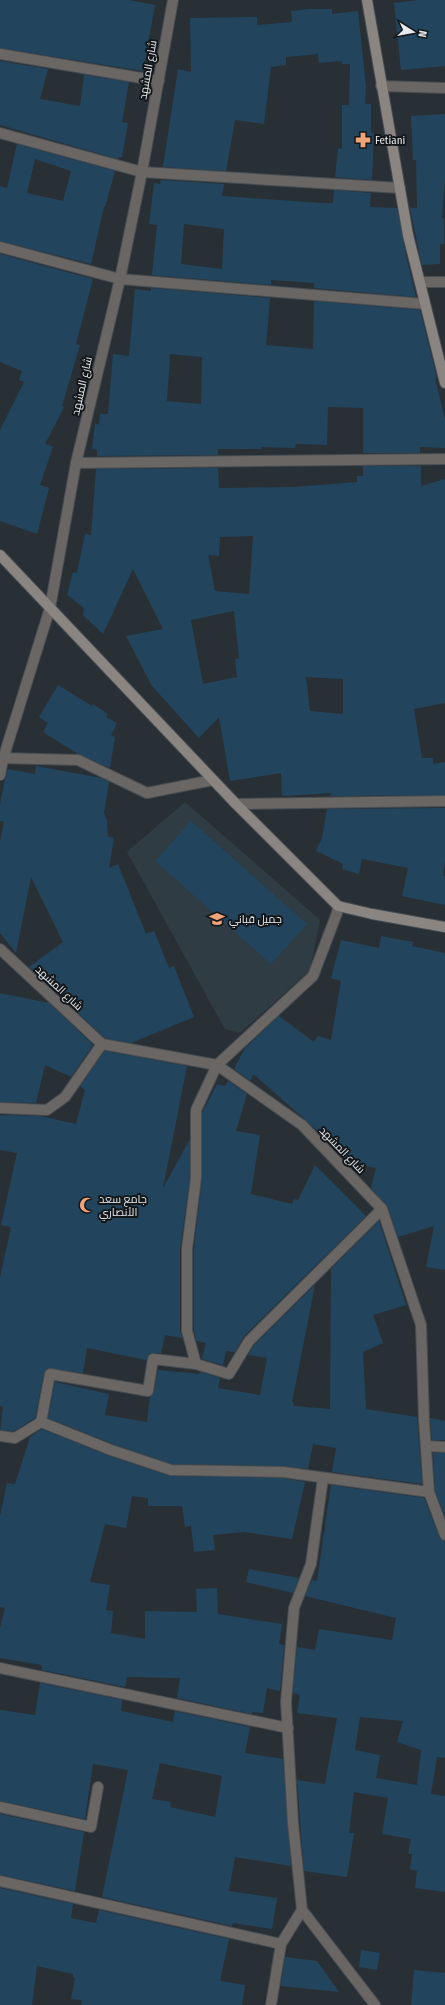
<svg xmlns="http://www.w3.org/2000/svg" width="445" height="2005" font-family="'Fira Sans Condensed',Cairo,sans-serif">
<rect width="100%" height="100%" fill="#293035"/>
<!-- built -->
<polygon fill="#2f3c43" points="185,802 320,920 310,970 240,1033 225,1029 127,852"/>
<!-- building -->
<g fill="#22455d" fill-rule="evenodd">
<polygon points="0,0 129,0 155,5 143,71 0,48"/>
<polygon points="419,0 445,0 445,66 401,70 394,3"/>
<polygon points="309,9 332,9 332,14 358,11 366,87 365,104 371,104 371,133 374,133 372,180 335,177 338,148 342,149 342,105 349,105 350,64 342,64 342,61 319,63 318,54 286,57 286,65 271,67 264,124 235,120 226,171 163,167 178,69 191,72 190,18 257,17 257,25 292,22 291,11"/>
<polygon points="0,61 48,69 40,99 80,106 84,75 129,82 122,122 128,123 122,157 119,157 118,159 0,125"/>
<polygon points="445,114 445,179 442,218 444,218 444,244 440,244 440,264 422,265 410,208 417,208 416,160 413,160 411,116"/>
<path d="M17,144L115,171L105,207H104L91,264L0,241V186L7,188ZM35,159L71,171L63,201L27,193Z"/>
<path d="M161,180L224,184L222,196L322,203H333L334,190L371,193L370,207L397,208L408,265L416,297L314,288V283L271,280V285L152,275L157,225L149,224L154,183L160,184ZM184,224L224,229L222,269L181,264Z"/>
<polygon points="0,254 93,279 76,344 80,345 62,406 64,407 45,444 53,447 40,485 49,488 37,534 0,521 0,430 24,382 19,380 22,371 0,362"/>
<path d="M151,288L270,298L266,345L313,349L314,301L420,310L437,378H435L445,419V448L420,447V453H363V408L328,407L327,445L296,444L295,448L261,447V449H218V455L97,456V450L92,449L95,423L99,425L100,414H108L113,354L129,356L135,289L151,291ZM170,354L202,357L201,404L167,401Z"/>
<path d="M363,466H421V486L445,479V703L414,709L422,758H433V764L445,762V795L330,796L331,793L282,796L281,773L230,781L219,717L199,738L152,686L126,636L163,629L133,569L103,634L83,615L84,608L67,595L73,572L77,573L85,534L91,535L96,469L218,468L219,488L295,487L357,482V476H363ZM253,536L249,594L215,591L208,555L219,556L220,537ZM234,611L239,658L235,659L237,677L203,684L191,620ZM306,677L343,679V714L310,711Z"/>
<polygon points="58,685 92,706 93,704 108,714 106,717 117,723 111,735 115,737 110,768 78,754 43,732 48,723 39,717"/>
<polygon points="36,766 101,778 109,782 104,813 107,820 108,837 114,838 109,868 118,864 146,934 154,931 169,968 174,966 194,1017 131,1043 105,1038 29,967 63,942 31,877 16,953 0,933 0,841 4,822 0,821 0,804 5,779 8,769 35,774"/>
<polygon points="445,808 445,861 443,876 445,876 445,905 402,896 408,868 362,859 359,874 342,869 343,864 316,851 322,838 327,809"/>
<polygon points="191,821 307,924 271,964 155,861"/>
<polygon points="381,936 413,942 412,946 445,953 445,1270 426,1267 434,1226 398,1237 388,1207 371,1188 376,1168 350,1163 307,1121 253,1074 251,1081 234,1069 245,1048 279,1016 314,1042 318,1036 331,1040 341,981 331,978 341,940 379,948"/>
<polygon points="0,993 49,1003 93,1045 71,1077 45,1065 36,1103 0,1102"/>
<polygon points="105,1051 187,1066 163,1188 190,1139 190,1178 180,1249 180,1331 182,1338 165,1335 161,1353 150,1353 146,1360 87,1348 83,1373 47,1368 44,1373 35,1418 14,1431 0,1430 3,1407 0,1406 0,1278 11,1227 1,1225 17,1153 0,1150 0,1115 40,1116 76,1124 85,1090 80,1086"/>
<polygon points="228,1081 247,1094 236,1131 260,1135 251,1194 292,1204 294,1199 298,1200 315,1165 366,1216 244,1336 235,1352 226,1351 223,1365 202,1359 206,1343 196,1341 194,1330 194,1249 202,1179 202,1113 217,1084 225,1086"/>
<polygon points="379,1221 406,1305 373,1315 383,1343 363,1352 366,1409 417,1417 422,1484 332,1472 336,1448 313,1444 308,1469 283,1466 172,1464 113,1444 48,1418 55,1382 109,1394 105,1415 147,1422 150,1397 154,1392 158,1370 199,1374 200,1372 220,1378 218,1388 260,1395 267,1358 248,1355 254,1345 315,1285 292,1402 294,1403 293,1406 330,1409 331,1269"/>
<polygon points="430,1418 445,1421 445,1440 432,1440"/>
<polygon points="42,1429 109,1456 169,1476 282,1478 305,1482 292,1539 244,1532 213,1535 215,1550 194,1552 191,1526 185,1527 182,1506 148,1506 148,1498 132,1496 126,1528 105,1524 90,1582 110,1585 106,1610 113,1611 111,1633 145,1639 145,1611 197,1612 196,1589 217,1588 218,1614 282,1624 279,1644 284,1645 280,1691 267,1688 263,1713 252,1712 252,1714 177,1698 180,1678 127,1677 125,1687 42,1670 42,1665 0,1658 0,1628 5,1608 0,1607 0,1516 7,1483 15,1484 30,1437"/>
<polygon points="433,1453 445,1453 445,1516 435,1491"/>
<path d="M331,1485L424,1498L439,1537L445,1541V1758L437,1757L431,1794L445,1796V1892L415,1888L417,1871L410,1869L412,1854H408L411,1839L382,1834L388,1798L354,1792L349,1833H354L347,1877L304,1871L297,1780L325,1784L337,1718L297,1713L300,1695L293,1693L297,1647L315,1650L319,1629L392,1640L396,1618L305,1596L312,1580L317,1581ZM360,1717L403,1721L397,1742L421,1750L417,1785L376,1778L380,1755L355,1750Z"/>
<polygon points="249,1569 299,1578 293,1593 246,1582"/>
<path d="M40,1683L122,1700L121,1711L173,1722L175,1711L250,1727L245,1753L283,1759L291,1866L235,1857L229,1891L277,1898L272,1929L233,1923L232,1926L102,1897L128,1770L93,1764L85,1819L0,1801V1710L35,1715ZM160,1763L222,1776L215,1817L170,1807L171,1802L152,1799Z"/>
<polygon points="0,1814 84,1832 75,1891 0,1875"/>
<polygon points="0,1888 73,1904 71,1918 96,1923 99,1910 229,1939 220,1981 245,1985 242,2005 81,2005 82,2000 71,1999 75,1978 73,1977 73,1974 37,1966 32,2005 0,2005"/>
<polygon points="361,1950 380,1953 377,1970 359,1967"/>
<polygon points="285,1957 317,1961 339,1992 281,1986"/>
<polygon points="414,1970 445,1973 445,2005 411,2005"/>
</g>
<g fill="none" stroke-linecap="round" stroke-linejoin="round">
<!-- street casing -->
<g stroke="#474e53" stroke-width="12">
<g id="street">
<polyline points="0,54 159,81"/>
<polyline points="381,86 445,88"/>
<polyline points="0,133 142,172 400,188"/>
<polyline points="0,247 120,279 425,304"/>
<polyline points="420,282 445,282"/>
<polyline points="76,463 445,459"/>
<polyline points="0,758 78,760 147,793 213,780"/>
<polyline points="0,775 3,759 50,608 76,463 120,279 142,172 173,0"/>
<polyline points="236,804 445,801"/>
<polyline points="0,949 102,1044 217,1065 302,1125 382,1209 421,1325 424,1421 429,1492 445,1535"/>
<polyline points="0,1108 47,1110 65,1097 102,1044"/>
<polyline points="196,1364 187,1331 187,1249 196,1178 196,1110 217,1065 313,976 337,913 338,906"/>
<polyline points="41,1422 111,1450 171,1470 283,1472 429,1492"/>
<polyline points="0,1436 15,1438 41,1422 50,1374 148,1391 153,1359 196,1364 229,1374 249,1341 382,1209"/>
<polyline points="426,1446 445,1447"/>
<polyline points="323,1478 311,1564 294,1608 286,1702 293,1823 302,1910 375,2005"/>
<polyline points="0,1668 288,1728"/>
<polyline points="0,1807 91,1827 98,1787"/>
<polyline points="0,1881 281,1944"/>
<polyline points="271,2005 281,1944 302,1910"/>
</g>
</g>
<!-- secondary casing -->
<g stroke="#474e53" stroke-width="12">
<g id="secondary">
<polyline points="367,0 408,235 445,383"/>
<polyline points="0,555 236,804 338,906 372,914 445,927"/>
</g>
</g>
<!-- street -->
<use href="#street" stroke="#6a6664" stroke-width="10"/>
<!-- secondary -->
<use href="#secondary" stroke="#8b8582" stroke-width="10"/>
</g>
<!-- icons -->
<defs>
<g id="pharmacy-bare" transform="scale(1.2)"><path d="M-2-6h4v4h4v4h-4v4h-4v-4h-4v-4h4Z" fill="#efa378" stroke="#14171a" stroke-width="2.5" paint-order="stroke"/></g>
<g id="school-bare" transform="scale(1.2)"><path d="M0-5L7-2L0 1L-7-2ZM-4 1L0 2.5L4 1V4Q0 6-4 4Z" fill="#efa378" stroke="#14171a" stroke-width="2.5" paint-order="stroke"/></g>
<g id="mosque-bare" transform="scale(1.2)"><path d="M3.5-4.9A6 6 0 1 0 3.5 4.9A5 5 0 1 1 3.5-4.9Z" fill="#efa378" stroke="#14171a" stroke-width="2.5" paint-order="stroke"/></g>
</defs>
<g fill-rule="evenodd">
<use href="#pharmacy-bare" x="363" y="140"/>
<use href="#school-bare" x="217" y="919"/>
<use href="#mosque-bare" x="87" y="1205"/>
</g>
<g text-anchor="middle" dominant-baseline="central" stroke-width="4" stroke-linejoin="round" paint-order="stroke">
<!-- street labels -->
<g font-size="11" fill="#e6eaee" stroke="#14171a">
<text transform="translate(148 70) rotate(-80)">شارع المشهد</text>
<text transform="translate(82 386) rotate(-77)">شارع المشهد</text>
<text transform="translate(59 988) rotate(43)">شارع المشهد</text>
<text transform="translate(342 1150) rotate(46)">شارع المشهد</text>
</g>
<!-- poi labels -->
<g font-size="11" fill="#e6eaee" stroke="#14171a" text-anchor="start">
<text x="375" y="140">Fetiani</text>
<text x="229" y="919">جميل قباني</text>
<text x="99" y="1199">جامع سعد<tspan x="99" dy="13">الأنصاري</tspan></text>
</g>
</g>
<!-- north arrow -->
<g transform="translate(413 32) rotate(101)" stroke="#14171a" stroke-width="3" paint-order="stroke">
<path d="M0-3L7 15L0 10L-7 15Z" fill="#e6eaee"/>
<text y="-6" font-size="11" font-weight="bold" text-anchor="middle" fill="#e6eaee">N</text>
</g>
</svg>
